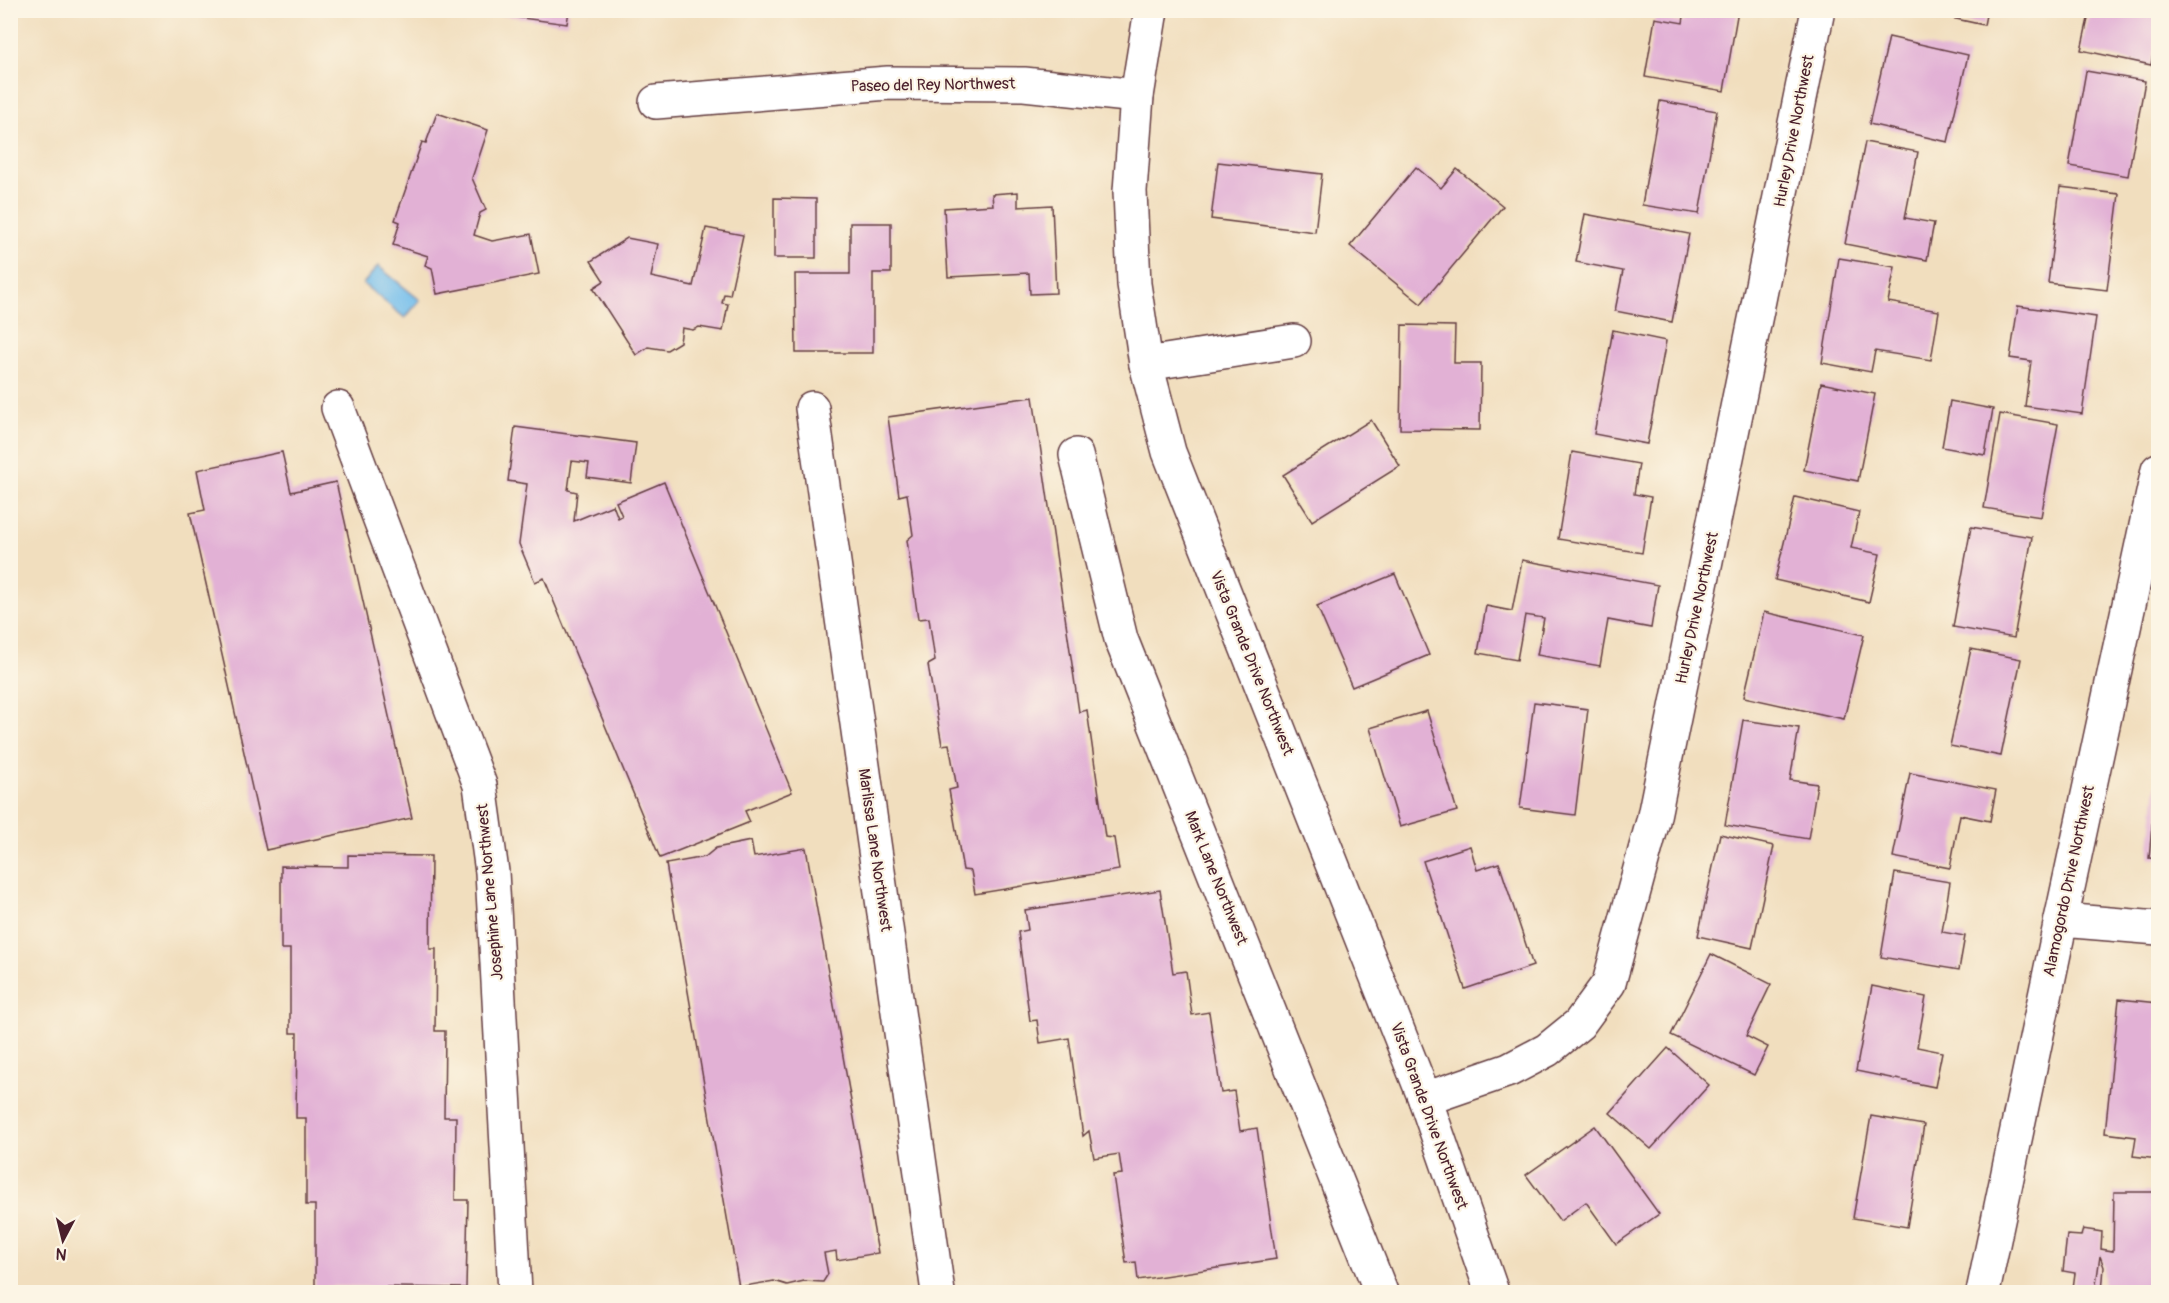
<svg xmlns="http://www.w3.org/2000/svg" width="2169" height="1303" font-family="Pangolin,sans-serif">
<rect width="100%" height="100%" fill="#fcf5e5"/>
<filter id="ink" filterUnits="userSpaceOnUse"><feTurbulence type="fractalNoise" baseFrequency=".0167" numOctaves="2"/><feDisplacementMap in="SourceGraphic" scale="12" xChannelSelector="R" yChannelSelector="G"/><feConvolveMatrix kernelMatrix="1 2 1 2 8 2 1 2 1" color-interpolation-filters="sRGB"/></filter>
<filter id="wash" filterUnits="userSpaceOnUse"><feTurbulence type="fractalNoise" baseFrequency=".008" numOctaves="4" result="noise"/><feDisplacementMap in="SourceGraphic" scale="24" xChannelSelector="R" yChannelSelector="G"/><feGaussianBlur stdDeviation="1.35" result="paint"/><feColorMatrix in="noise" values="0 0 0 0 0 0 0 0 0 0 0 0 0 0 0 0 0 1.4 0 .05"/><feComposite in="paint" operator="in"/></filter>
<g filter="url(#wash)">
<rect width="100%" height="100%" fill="#f1debe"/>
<!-- water -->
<polygon fill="#73beec" stroke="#5e6e8c" stroke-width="1.5" points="378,266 420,300 405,318 363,284"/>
<g id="blocks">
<!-- building -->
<g fill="#e2b1d5">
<polygon points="462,10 569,10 567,24"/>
<polygon points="1685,10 1738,10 1724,91 1645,77 1655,18 1683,23"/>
<polygon points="1915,10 1987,10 1984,25"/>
<polygon points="2090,10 2158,10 2158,29 2151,65 2081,50"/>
<polygon points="1889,37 1968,55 1948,142 1869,124"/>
<polygon points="2086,71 2145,81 2128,176 2069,166"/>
<polygon points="1660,101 1717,111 1699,214 1642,205"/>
<polygon points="437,113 488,130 472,178 486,210 480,213 474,235 492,241 531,234 539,274 437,294 432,268 425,265 428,256 393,245 400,222 395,220 422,142 426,143"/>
<polygon points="1865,142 1918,152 1905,218 1934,223 1927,260 1845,244"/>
<polygon points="1218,162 1322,174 1315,232 1211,219"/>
<polygon points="1416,167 1441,188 1457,169 1503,206 1421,304 1350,246"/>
<polygon points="2060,187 2119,194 2107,290 2048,283"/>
<polygon points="1018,192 1018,207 1052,205 1056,293 1030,294 1029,273 948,277 944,208 993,205 992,194"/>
<polygon points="774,198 816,199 816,258 774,258"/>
<polygon points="1585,214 1689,234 1672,322 1615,311 1623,271 1576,262"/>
<polygon points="850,223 891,223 891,273 873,273 873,353 796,353 795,274 850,274"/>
<polygon points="706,228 743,235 730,295 724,294 722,303 728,304 723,331 699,327 693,330 682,328 680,342 667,350 648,347 636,355 593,288 604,281 591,261 627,238 658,244 651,277 693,286"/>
<polygon points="1839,258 1895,267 1888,302 1939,311 1931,360 1875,351 1871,372 1822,363"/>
<polygon points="2018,306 2096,317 2082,414 2025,406 2031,361 2010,358"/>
<polygon points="1402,325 1455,326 1454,363 1481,363 1480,430 1400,429"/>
<polygon points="1613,330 1666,341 1647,444 1594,434"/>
<polygon points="1821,383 1875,394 1858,481 1804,470"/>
<polygon points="1033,397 1079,712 1087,710 1105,837 1114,838 1119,870 975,894 971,871 963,870 949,790 957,788 949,744 942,745 928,665 935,661 929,618 918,619 907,540 913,535 907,494 899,496 888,417"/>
<polygon points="1950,401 1993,409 1985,455 1942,447"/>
<polygon points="2000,414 2058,424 2041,517 1984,508"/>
<polygon points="1371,420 1400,466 1312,521 1283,475"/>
<polygon points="515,427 636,443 631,483 587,477 589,463 572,461 568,490 577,492 574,521 613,505 618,518 622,516 616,502 664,482 792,792 745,811 750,822 660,858 544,578 535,582 519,544 527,484 508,481"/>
<polygon points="282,452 291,492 336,482 412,818 266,850 190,513 205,510 197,470"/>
<polygon points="1572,452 1639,464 1634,494 1651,497 1642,553 1558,539"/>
<polygon points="1795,497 1859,512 1851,548 1880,554 1869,602 1775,580"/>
<polygon points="1971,527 2032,537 2014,638 1953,627"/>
<polygon points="1522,560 1658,585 1651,628 1608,620 1600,666 1537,655 1544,618 1525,615 1517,660 1478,653 1486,606 1512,611"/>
<polygon points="1395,574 1429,655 1352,687 1317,606"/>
<polygon points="1764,612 1864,635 1844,719 1744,697"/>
<polygon points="1971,649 2021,659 2001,756 1950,746"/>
<polygon points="1534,702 1588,709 1575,815 1520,808"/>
<polygon points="1427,711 1457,811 1400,827 1370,728"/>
<polygon points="1743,720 1799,728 1790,780 1817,784 1808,839 1725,825"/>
<polygon points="1910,773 1996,790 1990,821 1960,815 1950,868 1893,857"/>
<polygon points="2156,785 2158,786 2158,859 2149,858"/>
<polygon points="1720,834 1774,846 1752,948 1698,936"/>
<polygon points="751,841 754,857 806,848 878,1253 837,1260 836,1251 824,1253 828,1274 823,1282 804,1281 787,1285 774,1281 739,1287 666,864 705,857 716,848"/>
<polygon points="1470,846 1477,870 1499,863 1533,966 1465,989 1423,861"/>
<polygon points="348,855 431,856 430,949 436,949 435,1031 445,1031 444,1117 456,1117 455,1200 468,1200 466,1288 315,1286 315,1205 306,1205 306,1118 296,1118 297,1033 290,1033 290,949 281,949 281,866 348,867"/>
<polygon points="1895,873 1950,882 1942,932 1965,936 1959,970 1881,957"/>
<polygon points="1160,890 1173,973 1186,971 1192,1015 1209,1012 1221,1093 1234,1091 1240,1131 1257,1128 1276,1259 1138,1280 1136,1262 1126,1263 1113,1175 1122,1174 1119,1154 1094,1158 1089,1131 1083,1136 1069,1038 1040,1043 1037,1020 1030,1021 1018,932 1028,930 1025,910"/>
<polygon points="1711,954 1771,984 1746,1036 1768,1047 1754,1075 1671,1035"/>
<polygon points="1872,986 1926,997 1917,1047 1942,1052 1935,1087 1856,1071"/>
<polygon points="2119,999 2158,1003 2158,1159 2133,1156 2136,1137 2105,1133"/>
<polygon points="1668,1048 1709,1085 1651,1149 1610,1113"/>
<polygon points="1871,1116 1924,1125 1907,1227 1853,1218"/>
<polygon points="1595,1126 1659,1214 1616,1244 1586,1202 1560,1221 1526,1175"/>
<polygon points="2114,1192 2158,1192 2158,1292 2102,1292 2104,1267 2100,1256 2095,1292 2061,1292 2061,1288 2073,1288 2075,1273 2063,1271 2067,1235 2081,1236 2083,1229 2102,1232 2101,1249 2113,1251"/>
</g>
</g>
</g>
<g filter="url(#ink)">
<use href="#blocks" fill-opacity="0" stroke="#633c41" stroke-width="1.5"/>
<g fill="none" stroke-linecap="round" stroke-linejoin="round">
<!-- street casing -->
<g stroke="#633c41" stroke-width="36">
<g id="street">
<polyline points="1151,10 1137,96 1130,191 1134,284 1146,364 1169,452 1425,1099 1492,1292"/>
<polyline points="656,102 888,83 1024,84 1137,96"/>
<polyline points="1146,364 1294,341"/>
<polyline points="338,408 480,785 492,872 515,1292"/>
<polyline points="812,408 938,1292"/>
<polyline points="1076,455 1121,639 1381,1292"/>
<polyline points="2061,920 2158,928"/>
<polyline points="1425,1099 1509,1070 1547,1050 1579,1024 1609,983 1653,821 1818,10"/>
</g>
</g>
<!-- secondary casing -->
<g stroke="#633c41" stroke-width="36">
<polyline id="secondary" points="1983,1292 2061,920 2158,470"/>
</g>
<!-- street -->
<use href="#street" stroke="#fff" stroke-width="33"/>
<!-- secondary -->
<use href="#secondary" stroke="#fff" stroke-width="33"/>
</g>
</g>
<g text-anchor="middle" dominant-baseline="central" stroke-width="4.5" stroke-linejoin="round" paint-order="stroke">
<!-- street labels -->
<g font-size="16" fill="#4a1f2b" stroke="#fcf5e5">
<text transform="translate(933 85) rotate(-1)">Paseo del Rey Northwest</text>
<text transform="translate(1794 131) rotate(-79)">Hurley Drive Northwest</text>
<text transform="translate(1697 608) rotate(-78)">Hurley Drive Northwest</text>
<text transform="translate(1252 663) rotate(68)">Vista Grande Drive Northwest</text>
<text transform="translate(875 850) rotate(82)">Marlissa Lane Northwest</text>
<text transform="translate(1216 878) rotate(68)">Mark Lane Northwest</text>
<text transform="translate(2069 881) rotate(-78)">Alamogordo Drive Northwest</text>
<text transform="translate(490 892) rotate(-95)">Josephine Lane Northwest</text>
<text transform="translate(1429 1116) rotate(70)">Vista Grande Drive Northwest</text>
</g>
</g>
<!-- margin -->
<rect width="2169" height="1303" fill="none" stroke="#fcf5e5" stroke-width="36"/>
<!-- north arrow -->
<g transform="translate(63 1240) rotate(187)" stroke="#fcf5e5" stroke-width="4.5" paint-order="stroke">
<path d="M0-4.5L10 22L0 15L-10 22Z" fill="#4a1f2b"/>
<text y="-9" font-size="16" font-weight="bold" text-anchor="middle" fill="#4a1f2b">N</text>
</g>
</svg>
